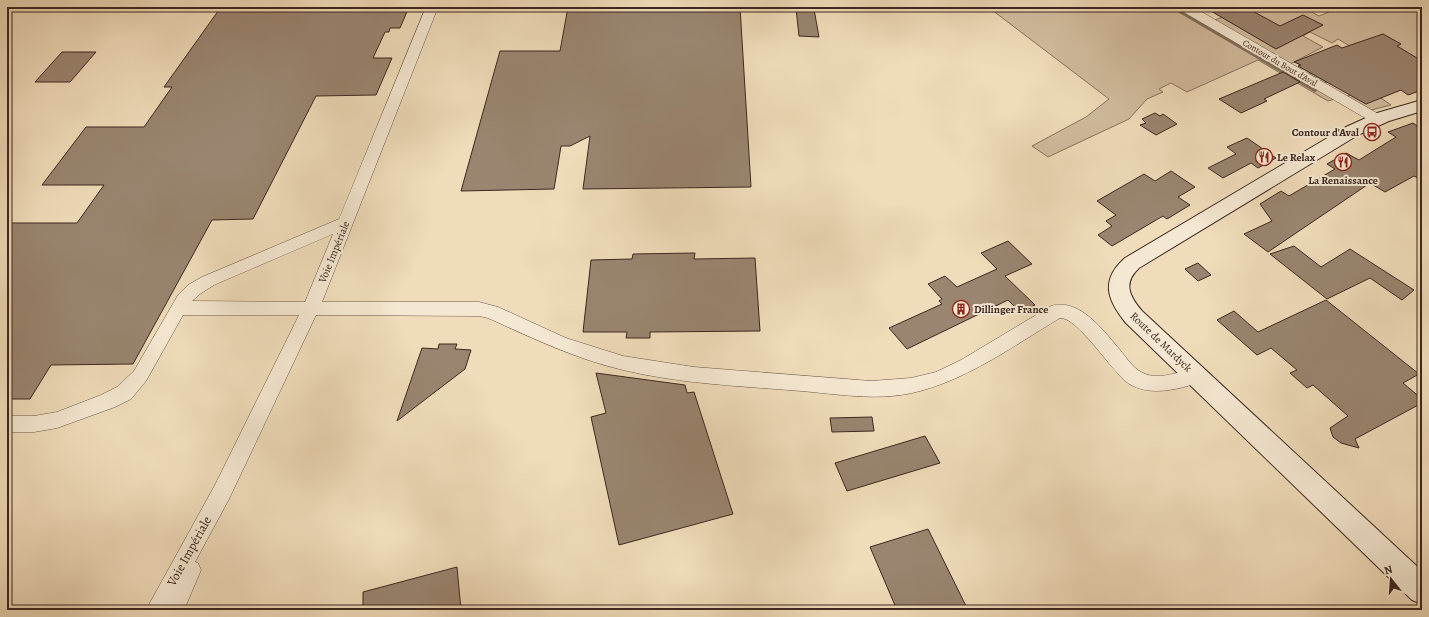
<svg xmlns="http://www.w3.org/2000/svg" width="1429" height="617" font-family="Alegreya,serif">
<rect width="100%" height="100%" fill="#f0dcba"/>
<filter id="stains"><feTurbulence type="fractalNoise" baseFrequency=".005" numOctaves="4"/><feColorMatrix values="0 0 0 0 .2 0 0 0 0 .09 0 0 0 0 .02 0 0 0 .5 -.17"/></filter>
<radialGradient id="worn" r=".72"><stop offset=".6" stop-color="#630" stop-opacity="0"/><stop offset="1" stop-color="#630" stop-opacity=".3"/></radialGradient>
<!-- green -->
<g fill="#d2bda0" stroke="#887260">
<polygon points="988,7 1093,7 1101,12 1114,7 1179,7 1335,99 1328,101 1258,60 1187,92 1171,83 1159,89 1163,92 1147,99 1129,119 1048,157 1032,146 1086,117 1109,99"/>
<polygon points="1249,7 1283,7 1296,11 1304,8 1319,16 1329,12 1327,10 1335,7 1422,7 1422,12 1414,8 1412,9 1422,14 1422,89 1338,39 1332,43 1310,32 1303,36 1323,47 1290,64 1213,21 1222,17 1253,35 1231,14"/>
<polygon points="1315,71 1368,89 1391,105 1371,110 1337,91 1347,96 1352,95 1329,81 1324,83 1309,74"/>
</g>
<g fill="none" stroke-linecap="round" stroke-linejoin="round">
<!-- stream -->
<polyline stroke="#846e5c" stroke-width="4" points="1173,7 1315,90"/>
</g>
<!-- building -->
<g fill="#9a8570" stroke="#3d271f">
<polygon points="221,7 409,7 400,28 390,28 389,32 385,32 373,58 392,58 376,95 316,96 253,219 212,220 133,364 51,365 30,399 7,399 7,223 77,223 104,185 42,185 86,127 144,127 172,87 164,87"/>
<polygon points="568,7 740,7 751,187 583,189 590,136 570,146 561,146 554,189 461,191 500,51 560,51"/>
<polygon points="1204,7 1245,7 1280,26 1303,15 1323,25 1276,49"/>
<polygon points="796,9 814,9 819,37 799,36"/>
<polygon points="1383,34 1401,44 1397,46 1422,61 1422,90 1408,95 1401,90 1366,104 1298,66 1301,65 1294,62 1337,45 1342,48"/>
<polygon points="62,52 96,52 70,82 35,82"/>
<polygon points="1283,72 1300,82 1264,99 1267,101 1241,113 1219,99"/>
<polygon points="1155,113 1160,116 1163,114 1177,124 1156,135 1140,125 1146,123 1142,119"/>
<polygon points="1413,123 1422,129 1422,180 1414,176 1385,192 1370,183 1268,252 1244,234 1272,221 1260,204 1281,191 1289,196 1335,169 1327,164 1346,153 1359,160 1396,137 1388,132"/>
<polygon points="1247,138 1276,158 1258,168 1251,163 1223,178 1208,168 1236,154 1227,147"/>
<polygon points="1171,171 1195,187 1178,197 1190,205 1167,219 1163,216 1112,246 1098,235 1112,226 1106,221 1116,215 1097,201 1144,174 1155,181"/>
<polygon points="1008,241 1032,264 1005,276 1035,305 1020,312 1008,300 907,349 889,328 942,304 939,301 942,299 928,284 945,276 957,287 997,269 981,253"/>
<polygon points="1294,246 1321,267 1350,249 1414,290 1402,300 1370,278 1327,299 1270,254"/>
<polygon points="695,253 694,259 755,258 760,331 650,332 650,338 626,338 627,332 583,332 591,260 632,259 633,254"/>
<polygon points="1198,263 1211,275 1198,281 1185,269"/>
<polygon points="1326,300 1419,374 1403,383 1422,399 1422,403 1355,439 1359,448 1341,443 1333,437 1330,428 1348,416 1313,385 1307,388 1290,373 1297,370 1271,348 1257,355 1217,320 1234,311 1258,332"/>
<polygon points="439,344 457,344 455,349 471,350 465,369 397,421 422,348 438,349"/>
<polygon points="596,373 685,385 687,393 694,392 733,514 619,545 591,417 606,413"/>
<polygon points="872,417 874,431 832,432 830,418"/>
<polygon points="925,436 940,463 847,491 835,463"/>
<polygon points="928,529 968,610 897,610 870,547"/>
<polygon points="457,567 461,610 363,610 363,592"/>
</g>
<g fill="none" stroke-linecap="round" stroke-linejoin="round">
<!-- minor casing -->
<g stroke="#6a5446" stroke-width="1">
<g id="minor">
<path d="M426,7H438L322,302H479L498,307L566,338L623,356L694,367L871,381L911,378L936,372L961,360L1051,306C1079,297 1104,331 1120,350C1126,357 1132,367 1141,372C1162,384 1187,365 1203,371L1206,376L1203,381C1178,390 1141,400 1120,376C1107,362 1096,346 1082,332C1076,326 1068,318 1060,318C1013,346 966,381 912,393C876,401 837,394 801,391C741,386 681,384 623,370C576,359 532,338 488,318L479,316L316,315L229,499L195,562L198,563L201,570L184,610H146L215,485L299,315H183L146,381L131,399L115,407L57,428L34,432H7V416H34L57,412L101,395L117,387L134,371L178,295L188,285L202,277L339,219ZM333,234L305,302L192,301L200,294L214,285Z"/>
<polygon points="1178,7 1193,7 1382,116 1384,119 1382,122 1377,123 1372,122 1180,10"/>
</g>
</g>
<!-- secondary casing -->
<g stroke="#3d271f" stroke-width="2">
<path id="secondary" d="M1422,100V111L1389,121L1358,135L1139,268C1123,283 1129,296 1142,311L1422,571V604L1412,600L1126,323C1107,300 1100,280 1125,258L1346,127L1377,113Z"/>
</g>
<!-- minor -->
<use href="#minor" fill="#f5e8d2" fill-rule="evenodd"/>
<!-- secondary -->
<use href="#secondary" fill="#f5e8d2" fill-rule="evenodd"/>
</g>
<!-- icons -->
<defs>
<g id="bus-ring" transform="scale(0.9)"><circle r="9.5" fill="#f5e8d2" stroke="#8f2418" stroke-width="1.5"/><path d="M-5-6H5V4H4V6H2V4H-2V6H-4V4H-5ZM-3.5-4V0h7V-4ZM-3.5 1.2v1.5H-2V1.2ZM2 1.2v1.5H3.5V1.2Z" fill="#8f2418"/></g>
<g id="restaurant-ring" transform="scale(0.9)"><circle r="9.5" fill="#f5e8d2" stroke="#8f2418" stroke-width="1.5"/><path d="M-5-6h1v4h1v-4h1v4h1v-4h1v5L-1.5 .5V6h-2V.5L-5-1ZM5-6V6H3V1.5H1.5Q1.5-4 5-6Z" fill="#8f2418"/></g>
<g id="building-ring" transform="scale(0.9)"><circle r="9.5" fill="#f5e8d2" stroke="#8f2418" stroke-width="1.5"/><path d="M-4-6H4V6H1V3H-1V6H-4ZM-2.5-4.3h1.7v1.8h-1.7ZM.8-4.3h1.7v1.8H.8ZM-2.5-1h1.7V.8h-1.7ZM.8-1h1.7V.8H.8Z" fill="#8f2418"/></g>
</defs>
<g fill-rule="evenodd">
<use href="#bus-ring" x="1372" y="132"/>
<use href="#restaurant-ring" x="1264" y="157"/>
<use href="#restaurant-ring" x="1343" y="162"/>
<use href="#building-ring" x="961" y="309"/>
</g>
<g text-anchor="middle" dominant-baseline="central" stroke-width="4" stroke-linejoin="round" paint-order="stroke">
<!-- far-street labels -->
<g font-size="9" fill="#3d271f" stroke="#f5e8d2">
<text transform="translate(1280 63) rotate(30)">Contour du Bout d'Aval</text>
</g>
<!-- poi labels -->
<g font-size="11" font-weight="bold" fill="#3d271f" stroke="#f5e8d2" text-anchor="start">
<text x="1359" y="132" text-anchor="end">Contour d'Aval</text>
<text x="1277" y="157">Le Relax</text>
<text x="1343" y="180" text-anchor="middle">La Renaissance</text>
<text x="974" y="309">Dillinger France</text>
</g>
<!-- street labels -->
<g font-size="11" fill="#3d271f" stroke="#f5e8d2">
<text transform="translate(334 252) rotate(-68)">Voie Impériale</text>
<text transform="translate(1161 342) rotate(44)">Route de Mardyck</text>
</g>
<!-- near-street labels -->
<g font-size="13" fill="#3d271f" stroke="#f5e8d2">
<text transform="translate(189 551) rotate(-61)">Voie Impériale</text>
</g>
</g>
<!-- margin -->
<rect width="1429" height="617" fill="none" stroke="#f0dcba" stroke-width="24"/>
<rect x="8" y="8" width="1413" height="601" fill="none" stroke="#3d271f" stroke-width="2"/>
<rect x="12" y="12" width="1405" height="593" fill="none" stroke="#3d271f"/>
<!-- north arrow -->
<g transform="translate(1391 579) rotate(343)" stroke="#f5e8d2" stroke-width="3" paint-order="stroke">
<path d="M0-3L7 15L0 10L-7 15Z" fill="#3d271f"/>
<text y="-6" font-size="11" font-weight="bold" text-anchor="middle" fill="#3d271f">N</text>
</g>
<rect width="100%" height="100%" filter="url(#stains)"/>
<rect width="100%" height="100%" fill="url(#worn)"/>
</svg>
